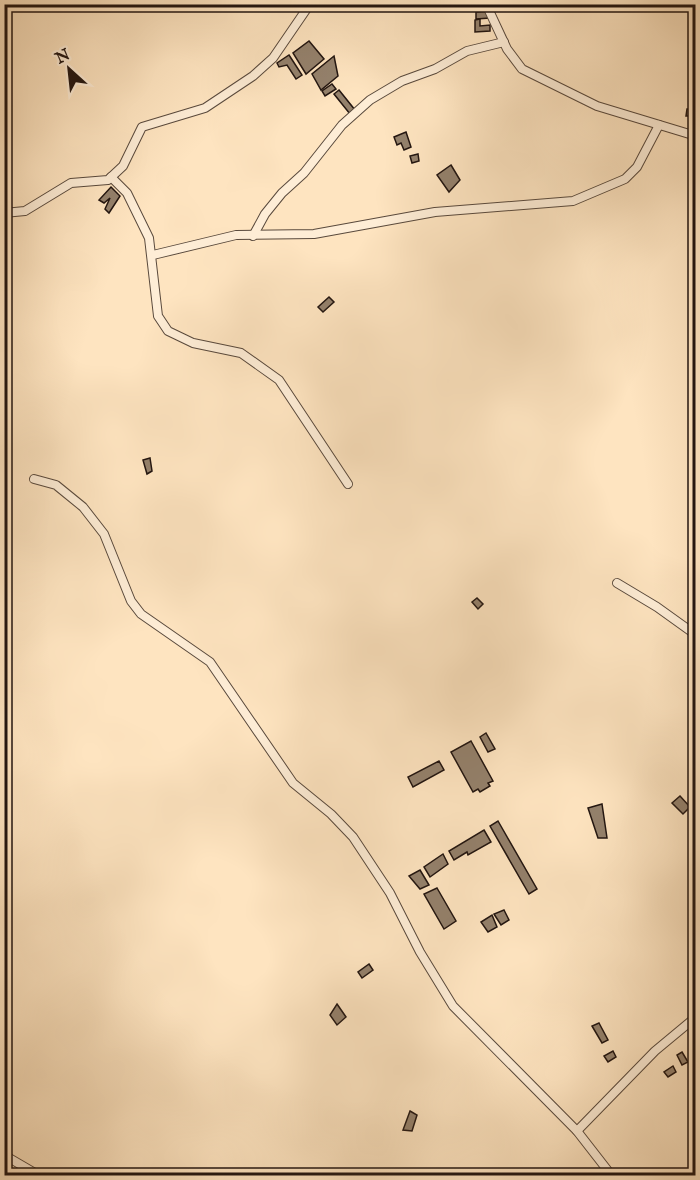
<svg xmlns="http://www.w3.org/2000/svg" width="700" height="1180" font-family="'IM FELL English',serif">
<rect width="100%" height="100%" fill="#fee4c0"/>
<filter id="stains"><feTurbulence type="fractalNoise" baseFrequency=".00333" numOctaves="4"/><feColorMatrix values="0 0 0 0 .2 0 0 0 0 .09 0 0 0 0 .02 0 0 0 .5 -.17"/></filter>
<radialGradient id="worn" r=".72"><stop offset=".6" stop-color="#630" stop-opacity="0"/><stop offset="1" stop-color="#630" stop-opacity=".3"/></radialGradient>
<!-- building -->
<g fill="#94816c" stroke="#221510" stroke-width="1.5">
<polygon points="489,11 490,18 476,19 476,12"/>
<polygon points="480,19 480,26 490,25 490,31 475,32 475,20"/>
<polygon points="309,41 324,59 306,74 293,53"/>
<polygon points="289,55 302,75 296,79 287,65 279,67 277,63"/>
<polygon points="334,56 338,76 321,90 312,74"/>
<polygon points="332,84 336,89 325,96 322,91"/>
<polygon points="339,90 355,110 350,114 334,94"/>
<polygon points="687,109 696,109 695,116 686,116"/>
<polygon points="406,132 411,147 404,150 401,143 397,145 394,137"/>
<polygon points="418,154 419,161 412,163 410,156"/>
<polygon points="451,165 460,180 449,192 437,175"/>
<polygon points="111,187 120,196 109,213 105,209 110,198 104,203 99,200"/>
<polygon points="329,297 334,302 323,312 318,307"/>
<polygon points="150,458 152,471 147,474 143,460"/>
<polygon points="477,598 483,604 478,609 472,602"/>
<polygon points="486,733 495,749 488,752 480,737"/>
<polygon points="471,741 493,781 488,783 490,786 480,792 478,789 473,792 451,752"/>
<polygon points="439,761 444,770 413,787 408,777"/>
<polygon points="680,796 690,807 683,814 672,803"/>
<polygon points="602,804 607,838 598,838 588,808"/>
<polygon points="498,821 537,889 529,894 490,826"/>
<polygon points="484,830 491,842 468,855 467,852 454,860 449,851"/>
<polygon points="443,854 448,864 430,877 424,867"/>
<polygon points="420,870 429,885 420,889 409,876"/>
<polygon points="437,888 456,921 444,929 424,894"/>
<polygon points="504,910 509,920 501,925 494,914"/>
<polygon points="492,915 497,927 488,932 481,922"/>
<polygon points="369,964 373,970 362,978 358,972"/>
<polygon points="337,1004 346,1017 337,1025 330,1015"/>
<polygon points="599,1023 608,1040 602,1043 592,1026"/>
<polygon points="613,1051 616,1057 608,1062 604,1056"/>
<polygon points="682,1052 688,1062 682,1065 677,1055"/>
<polygon points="673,1066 676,1072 668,1077 664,1072"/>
<polygon points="410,1111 417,1115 412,1131 403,1130"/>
</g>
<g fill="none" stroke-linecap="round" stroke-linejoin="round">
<!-- minor casing -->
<g stroke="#59493c" stroke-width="10">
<g id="minor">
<polyline points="486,4 507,49 522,69 597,106 696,136"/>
<polyline points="111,177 127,193 149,238 158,316 168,331 193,343 241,353 279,380 348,484"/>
<polyline points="4,213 25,211 71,183 108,180 123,166 142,127 205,108 253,76 273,58 310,4"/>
<polyline points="253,236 265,214 282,193 304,173 342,125 370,100 402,81 435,69 467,51 504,42"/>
<polyline points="153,255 236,235 314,234 435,212 573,201 625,179 637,167 659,125"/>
<polyline points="34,479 56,485 83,507 104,534 131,601 141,614 210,662 293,783 331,814 353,837 390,893 420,952 453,1006 577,1131 612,1176"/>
<polyline points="617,583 657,607 696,635"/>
<polyline points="577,1131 655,1051 696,1017"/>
<polyline points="4,1155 40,1176"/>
</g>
</g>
<!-- minor -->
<use href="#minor" stroke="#feedd6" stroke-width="8"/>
</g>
<!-- margin -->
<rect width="700" height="1180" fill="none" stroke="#fee4c0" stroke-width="24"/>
<rect x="6" y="6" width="688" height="1168" fill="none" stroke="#221510" stroke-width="3"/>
<rect x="12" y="12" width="676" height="1156" fill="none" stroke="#221510" stroke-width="1.5"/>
<!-- north arrow -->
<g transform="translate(69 69) rotate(333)" stroke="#feedd6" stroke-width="4.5" paint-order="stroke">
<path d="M0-4.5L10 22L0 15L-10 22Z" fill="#221510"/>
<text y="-9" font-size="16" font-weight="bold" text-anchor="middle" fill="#221510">N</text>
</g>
<rect width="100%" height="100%" filter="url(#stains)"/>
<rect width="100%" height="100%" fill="url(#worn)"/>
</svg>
